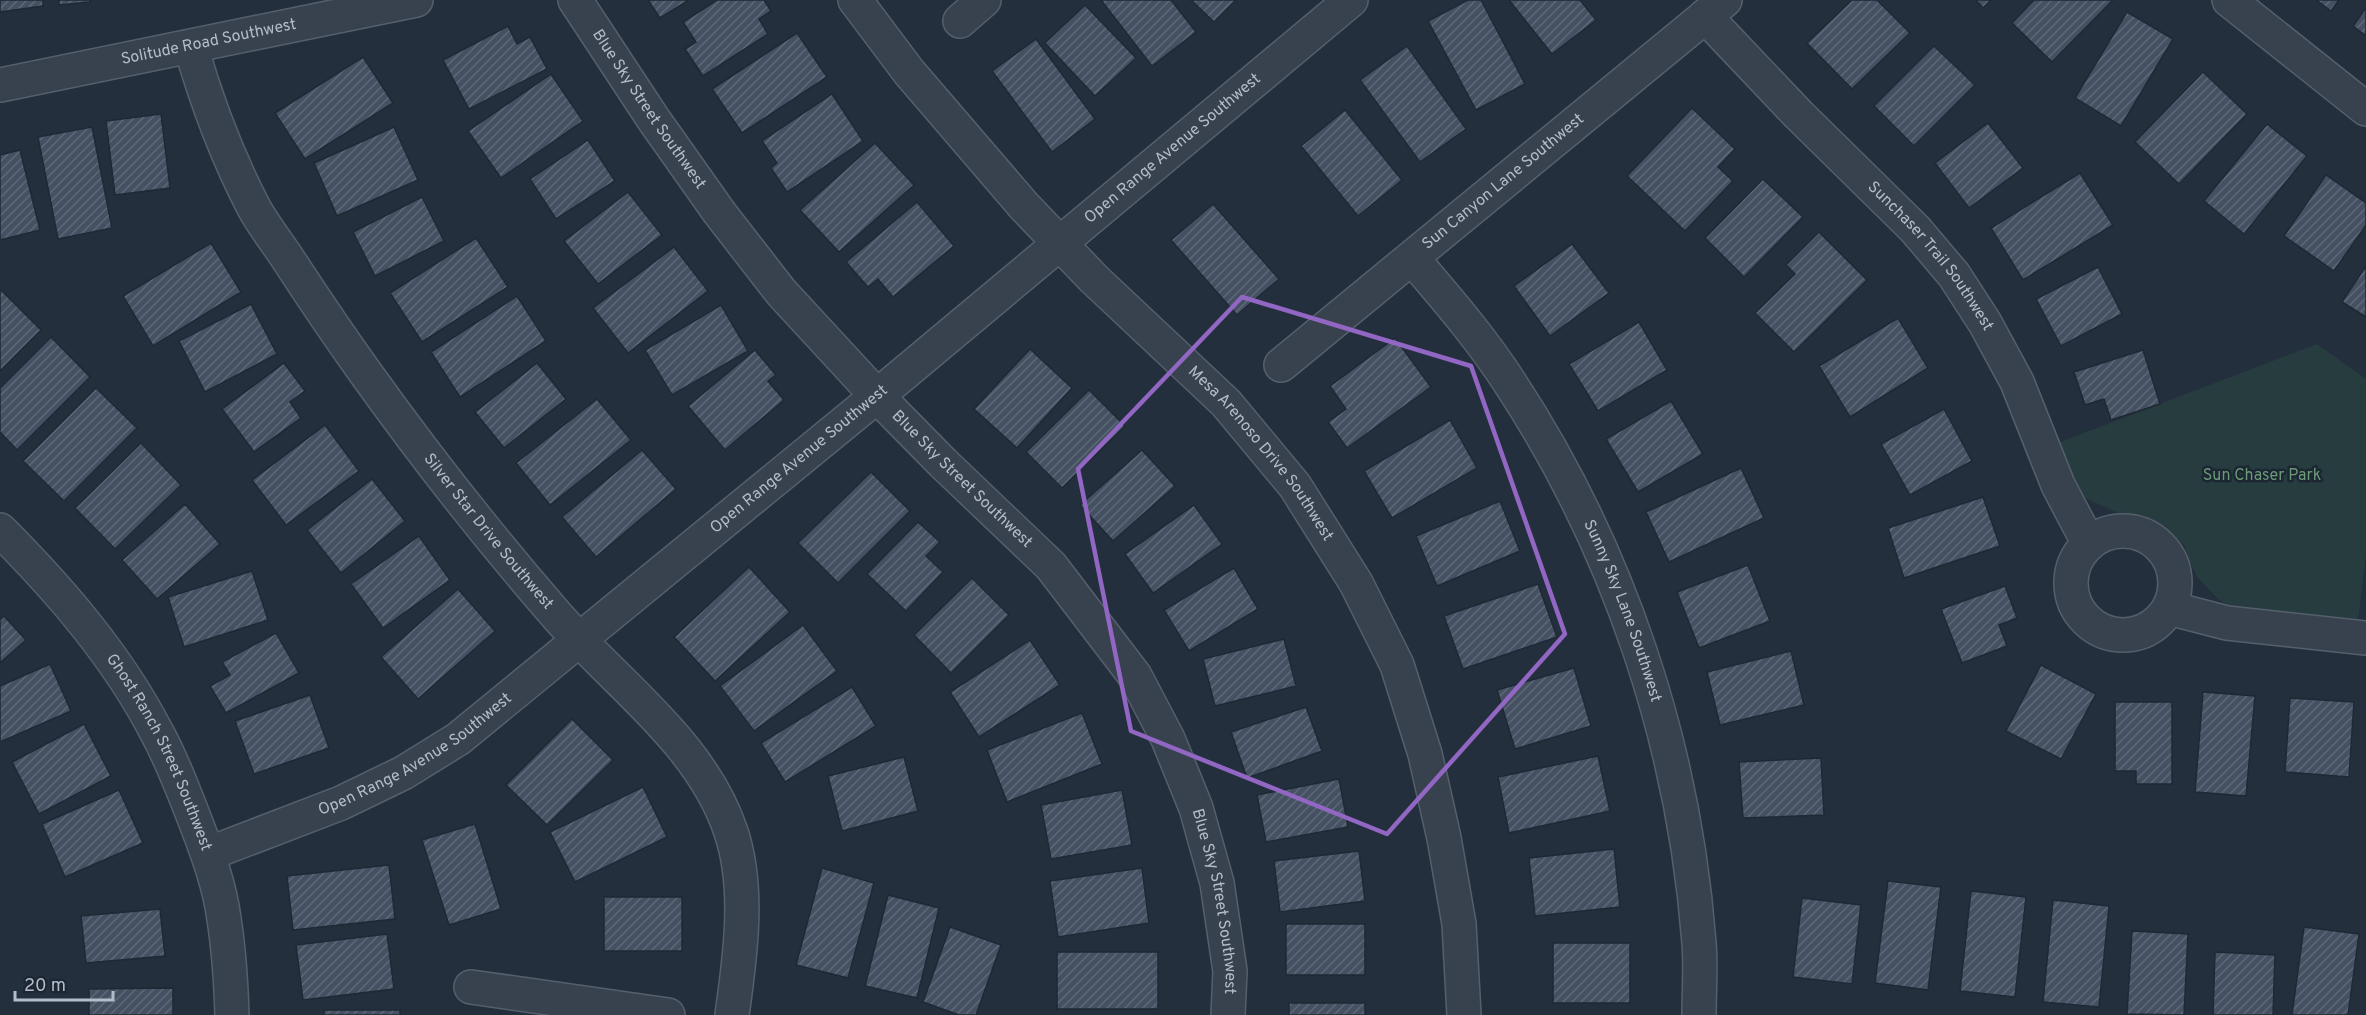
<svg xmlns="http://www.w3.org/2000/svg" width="2366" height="1015" font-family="Overpass,sans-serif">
<defs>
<pattern id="building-hatch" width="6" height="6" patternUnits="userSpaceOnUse" patternTransform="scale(1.5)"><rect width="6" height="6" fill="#455162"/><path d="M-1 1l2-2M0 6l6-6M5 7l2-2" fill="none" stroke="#5d6877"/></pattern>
</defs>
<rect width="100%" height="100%" fill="#242f3e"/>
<!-- green -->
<polygon fill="#263c3f" points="2317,344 2366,379 2366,554 2358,620 2233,608 2218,599 2198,578 2189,561 2185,546 2166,527 2146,518 2122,515 2079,495 2055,444"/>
<!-- building -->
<g fill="url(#building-hatch)" stroke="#1f2835" stroke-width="1.5">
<polygon points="0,0 43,0 43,6 0,12"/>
<polygon points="59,0 90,0 90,2 59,5"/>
<polygon points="648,0 689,0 660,18"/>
<polygon points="717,0 764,0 771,11 759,19 768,34 703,76 685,49 696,42 683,22"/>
<polygon points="1101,0 1171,0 1196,32 1152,66"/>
<polygon points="1191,0 1236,0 1214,22"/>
<polygon points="1468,0 1481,0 1525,84 1476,110 1428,21"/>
<polygon points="1509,0 1580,0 1596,20 1552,54"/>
<polygon points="1852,0 1877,0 1910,33 1852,89 1807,43"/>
<polygon points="1976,0 1991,0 1983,8"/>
<polygon points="2034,0 2113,0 2052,62 2012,23"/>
<polygon points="2316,0 2339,0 2331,11"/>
<polygon points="1085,5 1136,58 1095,96 1045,43"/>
<polygon points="2366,8 2366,36 2353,26"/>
<polygon points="2127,12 2173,39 2121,126 2075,98"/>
<polygon points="508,26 517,44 530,37 547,69 469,109 443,60"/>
<polygon points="797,33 827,77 742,133 712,89"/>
<polygon points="1036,39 1095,119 1052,152 992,71"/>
<polygon points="1407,46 1466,129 1420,162 1360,80"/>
<polygon points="1934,46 1975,85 1914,146 1874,106"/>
<polygon points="363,57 393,103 305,159 275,113"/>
<polygon points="2203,72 2247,114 2179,184 2135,142"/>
<polygon points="551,74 583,121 501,178 468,131"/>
<polygon points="832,94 863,141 787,192 771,168 777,163 762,141"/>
<polygon points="1692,108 1735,149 1718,167 1733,181 1685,231 1627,176"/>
<polygon points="1345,110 1402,180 1358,216 1301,146"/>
<polygon points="161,114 170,188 115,195 106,121"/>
<polygon points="1988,123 2023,168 1969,208 1935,163"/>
<polygon points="2267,124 2307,156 2244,234 2204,201"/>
<polygon points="92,127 112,228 58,239 38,137"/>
<polygon points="394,127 418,180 337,216 314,163"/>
<polygon points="588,140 615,181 556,219 530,179"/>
<polygon points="875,143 914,185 839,252 800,210"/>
<polygon points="20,150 40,230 0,240 0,155"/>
<polygon points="2080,173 2113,225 2023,280 1991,228"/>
<polygon points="2326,175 2366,203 2366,225 2334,271 2284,236"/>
<polygon points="1763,179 1803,217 1744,277 1705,238"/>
<polygon points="628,192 662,235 598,284 564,241"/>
<polygon points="422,197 444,241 375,276 353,232"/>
<polygon points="917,202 954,246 893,297 878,279 868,287 846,262"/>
<polygon points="1213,204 1279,279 1237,315 1171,240"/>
<polygon points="1819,232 1867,280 1794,352 1755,313 1795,274 1786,265"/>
<polygon points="476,238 508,287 422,342 390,293"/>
<polygon points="211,243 241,292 153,346 123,296"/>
<polygon points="1572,244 1609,293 1550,336 1514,286"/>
<polygon points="674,247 708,291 628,353 593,308"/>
<polygon points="2366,266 2366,317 2342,302"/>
<polygon points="2098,267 2122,314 2061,346 2036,299"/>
<polygon points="1,290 41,330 0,371 0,291"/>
<polygon points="517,296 546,341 460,397 431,352"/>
<polygon points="251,304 277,354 205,392 179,341"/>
<polygon points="721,305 748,351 672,395 645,350"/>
<polygon points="1898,318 1928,368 1850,417 1819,366"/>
<polygon points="1639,322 1667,370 1598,411 1569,364"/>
<polygon points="51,337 90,377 17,450 0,432 0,388"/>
<polygon points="1395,338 1431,387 1347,448 1328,422 1346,409 1330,386"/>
<polygon points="1030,349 1072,388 1017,448 974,409"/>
<polygon points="755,350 776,375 768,381 784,400 725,450 688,406"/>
<polygon points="2143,350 2160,404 2111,420 2104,399 2085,405 2074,372"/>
<polygon points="284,363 305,391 290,402 301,418 254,452 222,409"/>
<polygon points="537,363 566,399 504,448 475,412"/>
<polygon points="96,388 137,428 64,501 23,461"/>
<polygon points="1089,390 1125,426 1062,488 1026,452"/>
<polygon points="597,399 631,440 550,505 516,463"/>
<polygon points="1671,401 1703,454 1638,492 1606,439"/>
<polygon points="1944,409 1972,461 1910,495 1881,444"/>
<polygon points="1450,420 1477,468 1392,518 1364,471"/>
<polygon points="325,425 359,471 286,525 252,480"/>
<polygon points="141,443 181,485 115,549 75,508"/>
<polygon points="642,450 676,489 596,557 562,517"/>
<polygon points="1142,450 1175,486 1113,541 1080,505"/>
<polygon points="1741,468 1764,518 1669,562 1646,512"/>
<polygon points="871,472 910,511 838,583 798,543"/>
<polygon points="372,479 405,521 341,573 307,530"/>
<polygon points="1983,497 2000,546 1904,578 1888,528"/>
<polygon points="1500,501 1520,551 1437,586 1416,536"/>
<polygon points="185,504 220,544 157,599 122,560"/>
<polygon points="1194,505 1222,544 1153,593 1125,554"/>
<polygon points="918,522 940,542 926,556 943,572 906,611 867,574"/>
<polygon points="419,536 450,580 383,628 351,584"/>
<polygon points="1748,565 1770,621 1699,648 1677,592"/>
<polygon points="749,567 790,612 715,681 674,637"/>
<polygon points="1234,568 1258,609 1189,651 1164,610"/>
<polygon points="252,571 268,620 184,647 168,597"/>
<polygon points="972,578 1009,615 951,673 914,635"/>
<polygon points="1538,584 1557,637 1463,669 1444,616"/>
<polygon points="2005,586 2017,618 1999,625 2007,646 1962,663 1941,609"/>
<polygon points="458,589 495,631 418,699 381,657"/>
<polygon points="4,616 26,640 0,663 0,620"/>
<polygon points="803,625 837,671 754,731 720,686"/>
<polygon points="276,633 299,673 226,713 210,686 230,675 222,662"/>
<polygon points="1284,639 1296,686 1215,706 1203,659"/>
<polygon points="1030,640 1060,685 979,737 950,692"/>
<polygon points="1791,651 1804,705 1720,725 1707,672"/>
<polygon points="50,664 71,711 0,742 0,686"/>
<polygon points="2041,665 2096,694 2061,759 2006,731"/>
<polygon points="1574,668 1591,726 1515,749 1497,690"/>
<polygon points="852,687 876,726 785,782 761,743"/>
<polygon points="2203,692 2255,696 2246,796 2195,792"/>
<polygon points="310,695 329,748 254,774 235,721"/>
<polygon points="2290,698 2354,702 2349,777 2285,772"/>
<polygon points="2115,702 2172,702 2172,784 2136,784 2136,771 2115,771"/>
<polygon points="1306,707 1322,751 1247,778 1231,732"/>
<polygon points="1082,713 1102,764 1007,802 987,750"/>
<polygon points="572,719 613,760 547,825 506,785"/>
<polygon points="84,724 111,776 39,814 12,762"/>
<polygon points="1598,756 1610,811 1509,833 1498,777"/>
<polygon points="904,757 918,811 842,831 828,776"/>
<polygon points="1821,758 1824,815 1743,818 1739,762"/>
<polygon points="1339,779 1348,827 1266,842 1257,795"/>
<polygon points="643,787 667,837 575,882 550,832"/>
<polygon points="119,790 143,843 65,877 42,824"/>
<polygon points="1122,790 1132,845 1051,859 1041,805"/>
<polygon points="475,824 501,909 449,925 422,840"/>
<polygon points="1614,849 1620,907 1535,916 1529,858"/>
<polygon points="1359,851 1365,901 1280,912 1274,861"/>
<polygon points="389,865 395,919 293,930 287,876"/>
<polygon points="822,868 874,883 848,978 796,965"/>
<polygon points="1142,868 1149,923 1058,937 1050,881"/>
<polygon points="1888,881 1941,887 1928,990 1875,983"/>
<polygon points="1971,891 2026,897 2015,997 1960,991"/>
<polygon points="888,895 939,908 917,998 865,986"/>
<rect x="604" y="897" width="78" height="54"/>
<polygon points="1802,898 1861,905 1852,984 1793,977"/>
<polygon points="2053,900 2109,906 2099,1007 2043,1002"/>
<polygon points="160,909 165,956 86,963 81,916"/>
<rect x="1286" y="924" width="79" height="51"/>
<polygon points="950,927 1001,945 976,1015 959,1015 923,1002"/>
<polygon points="2304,927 2359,934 2348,1015 2292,1015"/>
<polygon points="2132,931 2188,934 2184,1015 2127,1014"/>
<polygon points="387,934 394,989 303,1000 296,945"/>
<rect x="1553" y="943" width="77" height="60"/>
<rect x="1057" y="952" width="101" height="57"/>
<polygon points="2215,952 2275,955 2273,1015 2213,1015"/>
<polygon points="173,988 173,1015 89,1015 89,989"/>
<rect x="1289" y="1003" width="76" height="12"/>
<rect x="324" y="1010" width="76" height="5"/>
</g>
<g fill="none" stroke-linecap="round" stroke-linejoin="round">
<!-- minor casing -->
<g stroke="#565f6c" stroke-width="36">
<g id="minor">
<path id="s1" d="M575,0L654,120L719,212L781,292L877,396L943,463L1051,566L1135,676L1168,739L1196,808L1217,883L1230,971L1228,1015"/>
<path id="s2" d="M855,0L909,72L1024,206L1094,279L1226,403L1295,486L1356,583L1397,665L1425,754L1444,838L1459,924L1464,1015"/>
<polyline points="2229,0 2366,109"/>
<path id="s3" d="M1705,16L1798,114L1915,229L1954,275L1985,323L2017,382L2058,485L2089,544"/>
<polyline points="960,21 984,0"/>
<path id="s4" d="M191,47C207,103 227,156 254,208C263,224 275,240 286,256C312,296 339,336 367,375C425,456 487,535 552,610C612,681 701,741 731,832C750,888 740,958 732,1015"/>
<path id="s5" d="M0,85L416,0"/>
<path id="s6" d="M1412,258C1446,298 1481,338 1510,383C1619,549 1684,744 1699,943C1701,966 1699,991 1699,1015"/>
<path id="s7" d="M1281,365L1725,0"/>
<path id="s8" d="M0,530C60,590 117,656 156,731C172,760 184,792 196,823C208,854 220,887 224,919C229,951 231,983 232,1015"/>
<circle cx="2123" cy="583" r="52"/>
<polyline points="2169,608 2227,623 2366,638"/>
<path id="s9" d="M208,854L341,803L403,773L458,739L877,396L1351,0"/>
<polyline points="471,987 668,1015"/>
</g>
</g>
<!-- minor -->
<use href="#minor" stroke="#38414e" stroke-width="33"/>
</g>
<!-- marked area -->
<path fill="none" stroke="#9266c3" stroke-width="4.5" stroke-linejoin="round" d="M1242,297L1471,366L1565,634L1387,834L1131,731L1078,469Z"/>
<g text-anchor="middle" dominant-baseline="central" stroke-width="5" stroke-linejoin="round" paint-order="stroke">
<!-- street labels -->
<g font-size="16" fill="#b4bcc9" stroke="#1d2633">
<text stroke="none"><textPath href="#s5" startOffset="213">Solitude Road Southwest</textPath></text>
<text stroke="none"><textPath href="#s1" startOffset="132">Blue Sky Street Southwest</textPath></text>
<text stroke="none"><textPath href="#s9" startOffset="1203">Open Range Avenue Southwest</textPath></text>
<text stroke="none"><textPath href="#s7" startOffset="288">Sun Canyon Lane Southwest</textPath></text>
<text stroke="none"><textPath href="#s3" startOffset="330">Sunchaser Trail Southwest</textPath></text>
<text stroke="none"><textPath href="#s2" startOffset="610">Mesa Arenoso Drive Southwest</textPath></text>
<text stroke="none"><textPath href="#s9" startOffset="717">Open Range Avenue Southwest</textPath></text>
<text stroke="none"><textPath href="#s1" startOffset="618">Blue Sky Street Southwest</textPath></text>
<text stroke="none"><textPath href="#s4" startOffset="573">Silver Star Drive Southwest</textPath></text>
<text stroke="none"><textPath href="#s6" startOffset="414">Sunny Sky Lane Southwest</textPath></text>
<text stroke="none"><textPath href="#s9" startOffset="231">Open Range Avenue Southwest</textPath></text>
<text stroke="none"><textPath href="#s8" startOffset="276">Ghost Ranch Street Southwest</textPath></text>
<text stroke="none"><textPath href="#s1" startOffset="1122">Blue Sky Street Southwest</textPath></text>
</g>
<!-- park labels -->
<g font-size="16" fill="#6b9a76" stroke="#1d2633">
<text x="2262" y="476">Sun Chaser Park</text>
</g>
</g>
<!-- scale -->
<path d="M15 991v9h98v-9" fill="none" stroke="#b4bcc9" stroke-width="3"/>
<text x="24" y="991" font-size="18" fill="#b4bcc9" stroke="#1d2633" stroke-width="4.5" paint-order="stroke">20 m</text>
</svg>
